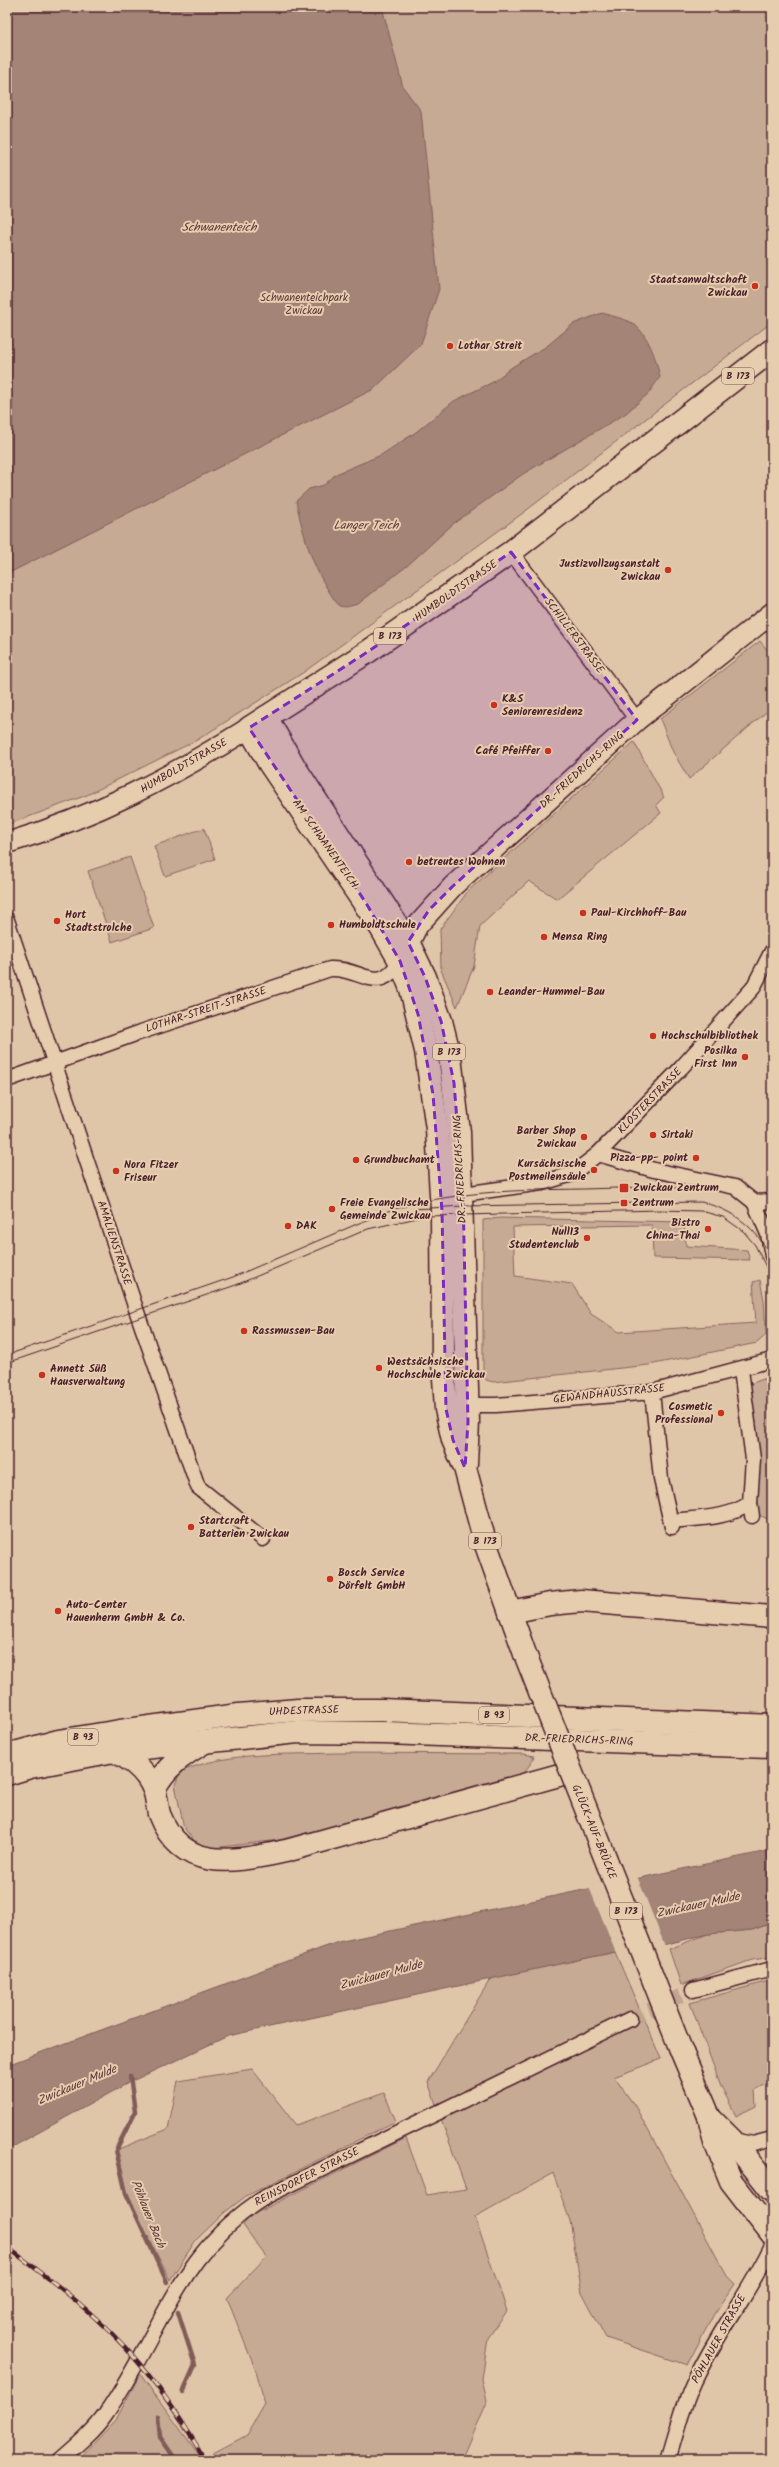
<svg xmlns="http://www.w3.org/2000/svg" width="779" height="2467" font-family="Kalam,sans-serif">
<rect width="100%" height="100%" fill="#e0c6a9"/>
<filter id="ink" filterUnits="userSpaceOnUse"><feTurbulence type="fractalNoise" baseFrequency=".025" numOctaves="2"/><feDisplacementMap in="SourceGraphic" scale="8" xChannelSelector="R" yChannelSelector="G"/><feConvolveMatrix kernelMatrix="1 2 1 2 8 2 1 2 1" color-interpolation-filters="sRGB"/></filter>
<g filter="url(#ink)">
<!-- green -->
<g fill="#c7aa94" stroke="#886460">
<polygon points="7,7 772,7 772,322 523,513 304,672 197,740 87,795 7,825"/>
<polygon points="760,641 772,656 772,707 689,779 673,752 660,719"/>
<polygon points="634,742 664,797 656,805 661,813 557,899 529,881 480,926 474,966 457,1007 441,970 440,929 468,891"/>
<polygon points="204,828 215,859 165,876 154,846"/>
<polygon points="130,857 154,928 112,942 88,871"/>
<polygon points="500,1218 684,1222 686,1246 747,1250 750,1260 653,1258 652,1225 513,1227 515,1276 572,1284 591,1314 619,1332 756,1323 753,1282 760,1280 764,1300 766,1335 757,1343 649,1365 493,1382 486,1380 483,1375 483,1220"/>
<polygon points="772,1376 772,1521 757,1514 744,1386"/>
<path d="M336,1753L524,1754L534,1756C527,1775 515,1778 497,1784L279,1840L213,1848L197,1844L184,1828L175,1785L180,1772C228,1751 284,1755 336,1753Z"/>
<polygon points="772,1923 772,1957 752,1960 681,1985 669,1949 708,1934 752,1930"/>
<polygon points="615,1952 661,2059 614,2077 635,2106 727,2276 735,2284 714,2314 687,2365 606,2338 582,2293 570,2221 553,2173 475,2217 507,2311 488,2338 482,2379 487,2400 461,2460 78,2460 116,2420 140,2374 202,2459 247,2435 265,2404 257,2374 227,2298 266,2257 243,2225 252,2215 406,2138 427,2195 466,2189 428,2082 491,1978"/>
<polygon points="772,1980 772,2081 755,2090 756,2106 736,2116 721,2086 690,2003"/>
<polygon points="252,2069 296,2125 384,2093 396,2121 246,2196 224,2213 196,2240 170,2280 126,2193 116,2150 168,2129 178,2081"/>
</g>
<!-- water -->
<g fill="#a48477" stroke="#805c59">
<polygon points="7,7 382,7 403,87 421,111 439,289 421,344 374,389 7,574"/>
<path d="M602,313C611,316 624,318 632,323C649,334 656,359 660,377L648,394L625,414L523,474L453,524L407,566L358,604L346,607L339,606C313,571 305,542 296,501L309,489L324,485L336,474L381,455L416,432L454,401L493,382L512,367L547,346L573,324Z"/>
<polygon points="772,1850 772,1923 752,1930 708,1934 667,1944 615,1952 228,2036 130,2082 7,2150 7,2065 338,1942"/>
</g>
<!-- pier -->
<polygon fill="#e0c6a9" points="637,1876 665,1946 616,1953 589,1887"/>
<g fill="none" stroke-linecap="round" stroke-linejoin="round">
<!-- stream -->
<g stroke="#805c59" stroke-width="4.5">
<polyline points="130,2076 135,2112 116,2150 126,2193 167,2282"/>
<polyline points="178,2312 195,2365 183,2392"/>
<polyline points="158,2416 160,2437 176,2460"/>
</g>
<!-- minor-tunnel -->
<polyline stroke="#c2a590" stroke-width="14" stroke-dasharray="14 7" stroke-linecap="butt" points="630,2019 693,1990"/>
<!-- minor casing -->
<g stroke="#4a1f2b" stroke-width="17">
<g id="minor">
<polyline points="511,552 637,720"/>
<polyline points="7,920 139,1318 198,1487 263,1539"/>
<path d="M7,1080L141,1032L330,969C361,967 378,997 400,961"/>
<polyline points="598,1154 654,1170 735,1187 754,1202 768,1234 772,1256"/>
<polyline points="463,1194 542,1183 572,1174 598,1154 681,1068 753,988 772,951"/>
<polyline points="754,1202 772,1201"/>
<polyline points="741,1370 753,1459 750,1503 752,1516"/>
<polyline points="652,1392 661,1479 672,1527"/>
<polyline points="461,1401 467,1405 496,1405 652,1392 772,1360"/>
<path d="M671,1521C698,1518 728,1519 750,1503"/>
<polyline points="693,1990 772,1969"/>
<polyline points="732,2140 753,2144 772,2139"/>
<path d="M60,2460C76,2446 93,2432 105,2415C161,2335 178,2250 267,2196L630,2019"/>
<path d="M668,2460C677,2431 684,2401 698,2374C720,2329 751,2290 772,2245"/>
</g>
</g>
<!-- secondary casing -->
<g stroke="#4a1f2b" stroke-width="23">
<g id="secondary">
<path d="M7,843C97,816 169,778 249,728"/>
<polyline points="402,956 418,925 453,886 637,720 772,613"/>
</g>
</g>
<!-- primary casing -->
<g stroke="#4a1f2b" stroke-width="25">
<g id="primary">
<polyline points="266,717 294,766 408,942 425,977 441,1021 450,1057 459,1132 468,1422 466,1464"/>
<polyline points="510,1612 550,1604 581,1601 772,1617"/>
<polyline points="525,1654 485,1542 465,1468 453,1440 446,1409 443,1362 442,1211 437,1129 426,1051 411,989 400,961 381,928 269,763 249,728 369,651 511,552 772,350"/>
<path d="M114,1751C131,1759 147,1771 154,1790C157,1798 157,1806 159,1814C183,1875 236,1861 286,1851L570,1772"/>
<polyline points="7,1755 58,1741 120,1731 239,1715 298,1710 382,1710 772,1726"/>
<polyline points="7,1774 30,1767 114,1751 298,1732 385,1733 772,1747"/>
<path d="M154,1789C166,1767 181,1756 203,1743"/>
<polyline points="681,2050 709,2116 715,2142 731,2181 772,2234"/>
<polyline points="709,2117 732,2140 772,2191"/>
</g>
</g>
<!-- minor -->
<use href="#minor" stroke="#e6cdae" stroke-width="14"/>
<!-- secondary -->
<use href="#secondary" stroke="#e6cdae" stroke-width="20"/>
<!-- primary -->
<use href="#primary" stroke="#e6cdae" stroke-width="22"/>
<!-- tram -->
<g stroke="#4a1f2b" stroke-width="1">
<path d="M414,1209L463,1206L701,1202C734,1210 757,1228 772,1259"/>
<path d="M7,1355L233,1277L385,1212C449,1191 518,1190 584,1189C621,1188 658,1186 694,1189"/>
<polyline points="7,1363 236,1285 368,1229 426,1216 659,1210 701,1211 723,1217 743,1231 755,1245 772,1279"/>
</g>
<!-- rail casing -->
<g stroke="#4a1f2b" stroke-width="4.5">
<path id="rail" d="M7,2247C53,2281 101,2318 138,2362C164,2393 185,2425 205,2460"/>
</g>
<!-- rail -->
<use href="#rail" stroke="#e6cdae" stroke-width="3" stroke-dasharray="9" stroke-linecap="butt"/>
<!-- primary-bridge casing -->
<g stroke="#4a1f2b" stroke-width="25" stroke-linecap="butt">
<polyline id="primary-bridge" points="525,1654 681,2050"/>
</g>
<!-- primary-bridge -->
<use href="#primary-bridge" stroke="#e6cdae" stroke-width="22"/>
</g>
</g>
<!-- marked area -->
<path fill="#7b2cbf" fill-opacity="0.2" stroke="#7b2cbf" stroke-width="3" stroke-dasharray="8 5" stroke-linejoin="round" d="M511,552L637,720L453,886L429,910L408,942L425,977L441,1021L454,1083L463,1196L468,1422L465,1468L453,1440L446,1409L442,1211L433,1094L418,1014L400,961L366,903L249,728L369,651Z"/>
<!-- markers -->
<g fill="#c8321e" stroke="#e6cdae" stroke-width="1.5">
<circle cx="755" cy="286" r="4"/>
<circle cx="450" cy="346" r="4"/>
<circle cx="668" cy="570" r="4"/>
<circle cx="494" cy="705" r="4"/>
<circle cx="548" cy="751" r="4"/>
<circle cx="409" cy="862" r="4"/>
<circle cx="583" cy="913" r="4"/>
<circle cx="57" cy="921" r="4"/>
<circle cx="331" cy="925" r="4"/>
<circle cx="544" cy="937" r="4"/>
<circle cx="490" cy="992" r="4"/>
<circle cx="653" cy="1036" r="4"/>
<circle cx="745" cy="1057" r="4"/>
<circle cx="653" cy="1135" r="4"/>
<circle cx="584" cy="1137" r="4"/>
<circle cx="696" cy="1158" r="4"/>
<circle cx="356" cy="1160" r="4"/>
<circle cx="594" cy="1170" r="4"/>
<circle cx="116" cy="1171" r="4"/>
<rect x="619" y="1183" width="10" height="10" rx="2"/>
<rect x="620" y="1199" width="8" height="8" rx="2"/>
<circle cx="332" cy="1209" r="4"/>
<circle cx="288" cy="1226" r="4"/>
<circle cx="708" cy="1229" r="4"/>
<circle cx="587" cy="1238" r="4"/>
<circle cx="244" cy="1331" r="4"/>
<circle cx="379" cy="1368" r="4"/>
<circle cx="42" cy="1375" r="4"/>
<circle cx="721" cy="1413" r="4"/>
<circle cx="191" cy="1527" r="4"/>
<circle cx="330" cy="1579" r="4"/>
<circle cx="58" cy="1611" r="4"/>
</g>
<g text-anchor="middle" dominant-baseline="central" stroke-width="4" stroke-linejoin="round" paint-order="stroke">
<!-- shield labels -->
<g fill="#e6cdae" stroke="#795352" stroke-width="1">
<rect x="722" y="368" width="32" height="16" rx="3"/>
<rect x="374" y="628" width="32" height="16" rx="3"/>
<rect x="433" y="1044" width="32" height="16" rx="3"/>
<rect x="469" y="1533" width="32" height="16" rx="3"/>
<rect x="479" y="1707" width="30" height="16" rx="3"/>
<rect x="68" y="1729" width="30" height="16" rx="3"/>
<rect x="610" y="1903" width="32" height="16" rx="3"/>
</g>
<g font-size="10" font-weight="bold" fill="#4a1f2b">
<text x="738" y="376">B 173</text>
<text x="390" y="636">B 173</text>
<text x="449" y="1052">B 173</text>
<text x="485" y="1541">B 173</text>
<text x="494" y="1715">B 93</text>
<text x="83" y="1737">B 93</text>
<text x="626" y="1911">B 173</text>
</g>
<!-- poi labels -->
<g font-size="11" font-weight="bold" fill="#4a1f2b" stroke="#e6cdae" text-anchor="start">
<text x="747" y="280" text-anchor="end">Staatsanwaltschaft<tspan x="747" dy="13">Zwickau</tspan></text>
<text x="458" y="346">Lothar Streit</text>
<text x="660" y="564" text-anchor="end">Justizvollzugsanstalt<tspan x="660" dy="13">Zwickau</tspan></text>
<text x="502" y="699">K&amp;S<tspan x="502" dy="13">Seniorenresidenz</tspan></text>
<text x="540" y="751" text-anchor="end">Café Pfeiffer</text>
<text x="417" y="862">betreutes Wohnen</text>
<text x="591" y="913">Paul-Kirchhoff-Bau</text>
<text x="65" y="915">Hort<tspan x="65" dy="13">Stadtstrolche</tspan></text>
<text x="339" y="925">Humboldtschule</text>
<text x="552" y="937">Mensa Ring</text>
<text x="498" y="992">Leander-Hummel-Bau</text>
<text x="661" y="1036">Hochschulbibliothek</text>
<text x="737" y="1051" text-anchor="end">Posilka<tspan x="737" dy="13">First Inn</tspan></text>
<text x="576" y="1131" text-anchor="end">Barber Shop<tspan x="576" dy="13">Zwickau</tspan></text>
<text x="661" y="1135">Sirtaki</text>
<text x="688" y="1158" text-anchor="end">Pizza-pp- point</text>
<text x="364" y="1160">Grundbuchamt</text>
<text x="586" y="1164" text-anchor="end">Kursächsische<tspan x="586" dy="13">Postmeilensäule</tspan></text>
<text x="124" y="1165">Nora Fitzer<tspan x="124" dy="13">Friseur</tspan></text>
<text x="633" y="1188">Zwickau Zentrum</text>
<text x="340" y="1203">Freie Evangelische<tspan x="340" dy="13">Gemeinde Zwickau</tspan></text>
<text x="632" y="1203">Zentrum</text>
<text x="700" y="1223" text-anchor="end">Bistro<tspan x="700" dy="13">China-Thai</tspan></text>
<text x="296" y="1226">DAK</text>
<text x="579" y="1232" text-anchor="end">Null13<tspan x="579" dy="13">Studentenclub</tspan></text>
<text x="252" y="1331">Rassmussen-Bau</text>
<text x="387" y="1362">Westsächsische<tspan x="387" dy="13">Hochschule Zwickau</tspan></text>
<text x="50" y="1369">Annett Süß<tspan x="50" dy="13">Hausverwaltung</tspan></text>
<text x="713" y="1407" text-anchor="end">Cosmetic<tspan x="713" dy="13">Professional</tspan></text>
<text x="199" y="1521">Startcraft<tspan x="199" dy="13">Batterien Zwickau</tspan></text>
<text x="338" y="1573">Bosch Service<tspan x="338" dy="13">Dörfelt GmbH</tspan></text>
<text x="66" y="1605">Auto-Center<tspan x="66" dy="13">Hauenherm GmbH &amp; Co.</tspan></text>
</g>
<!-- park labels -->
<g font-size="11" fill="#5d343b" stroke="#e6cdae">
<text x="304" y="298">Schwanenteichpark<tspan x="304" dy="13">Zwickau</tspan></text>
</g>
<!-- street labels -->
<g font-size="11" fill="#4a1f2b" stroke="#e6cdae">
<text transform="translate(456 591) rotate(-35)">HUMBOLDTSTRASSE</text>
<text transform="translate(574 636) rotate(53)">SCHILLERSTRASSE</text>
<text transform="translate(184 766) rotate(-30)">HUMBOLDTSTRASSE</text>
<text transform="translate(582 770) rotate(-42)">DR.-FRIEDRICHS-RING</text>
<text transform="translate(325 844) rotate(55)">AM SCHWANENTEICH</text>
<text transform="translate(206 1010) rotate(-18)">LOTHAR-STREIT-STRASSE</text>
<text transform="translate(650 1101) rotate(-46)">KLOSTERSTRASSE</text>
<text transform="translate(460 1169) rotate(-93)">DR.-FRIEDRICHS-RING</text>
<text transform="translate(114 1243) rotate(72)">AMALIENSTRASSE</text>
<text transform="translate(609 1394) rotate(-6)">GEWANDHAUSSTRASSE</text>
<text transform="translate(304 1711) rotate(-2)">UHDESTRASSE</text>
<text transform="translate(579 1740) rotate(2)">DR.-FRIEDRICHS-RING</text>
<text transform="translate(594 1832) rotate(68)">GLÜCK-AUF-BRÜCKE</text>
<text transform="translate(307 2177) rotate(-27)">REINSDORFER STRASSE</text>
<text transform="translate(719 2339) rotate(-61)">PÖHLAUER STRASSE</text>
</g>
<!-- water labels -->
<g font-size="12" font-style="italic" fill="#5c333a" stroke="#e6cdae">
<text x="219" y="227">Schwanenteich</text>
<text x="366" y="525">Langer Teich</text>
<text transform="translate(698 1905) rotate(-12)">Zwickauer Mulde</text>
<text transform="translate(381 1975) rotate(-15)">Zwickauer Mulde</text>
<text transform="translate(77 2085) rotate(-23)">Zwickauer Mulde</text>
<text transform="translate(148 2214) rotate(68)">Pöhlauer Bach</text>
</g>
</g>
<!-- margin -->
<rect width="779" height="2467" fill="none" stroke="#e6cdae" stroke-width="24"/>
<rect x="12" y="12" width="755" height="2443" fill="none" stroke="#4a1f2b" stroke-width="1.5" filter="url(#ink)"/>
</svg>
